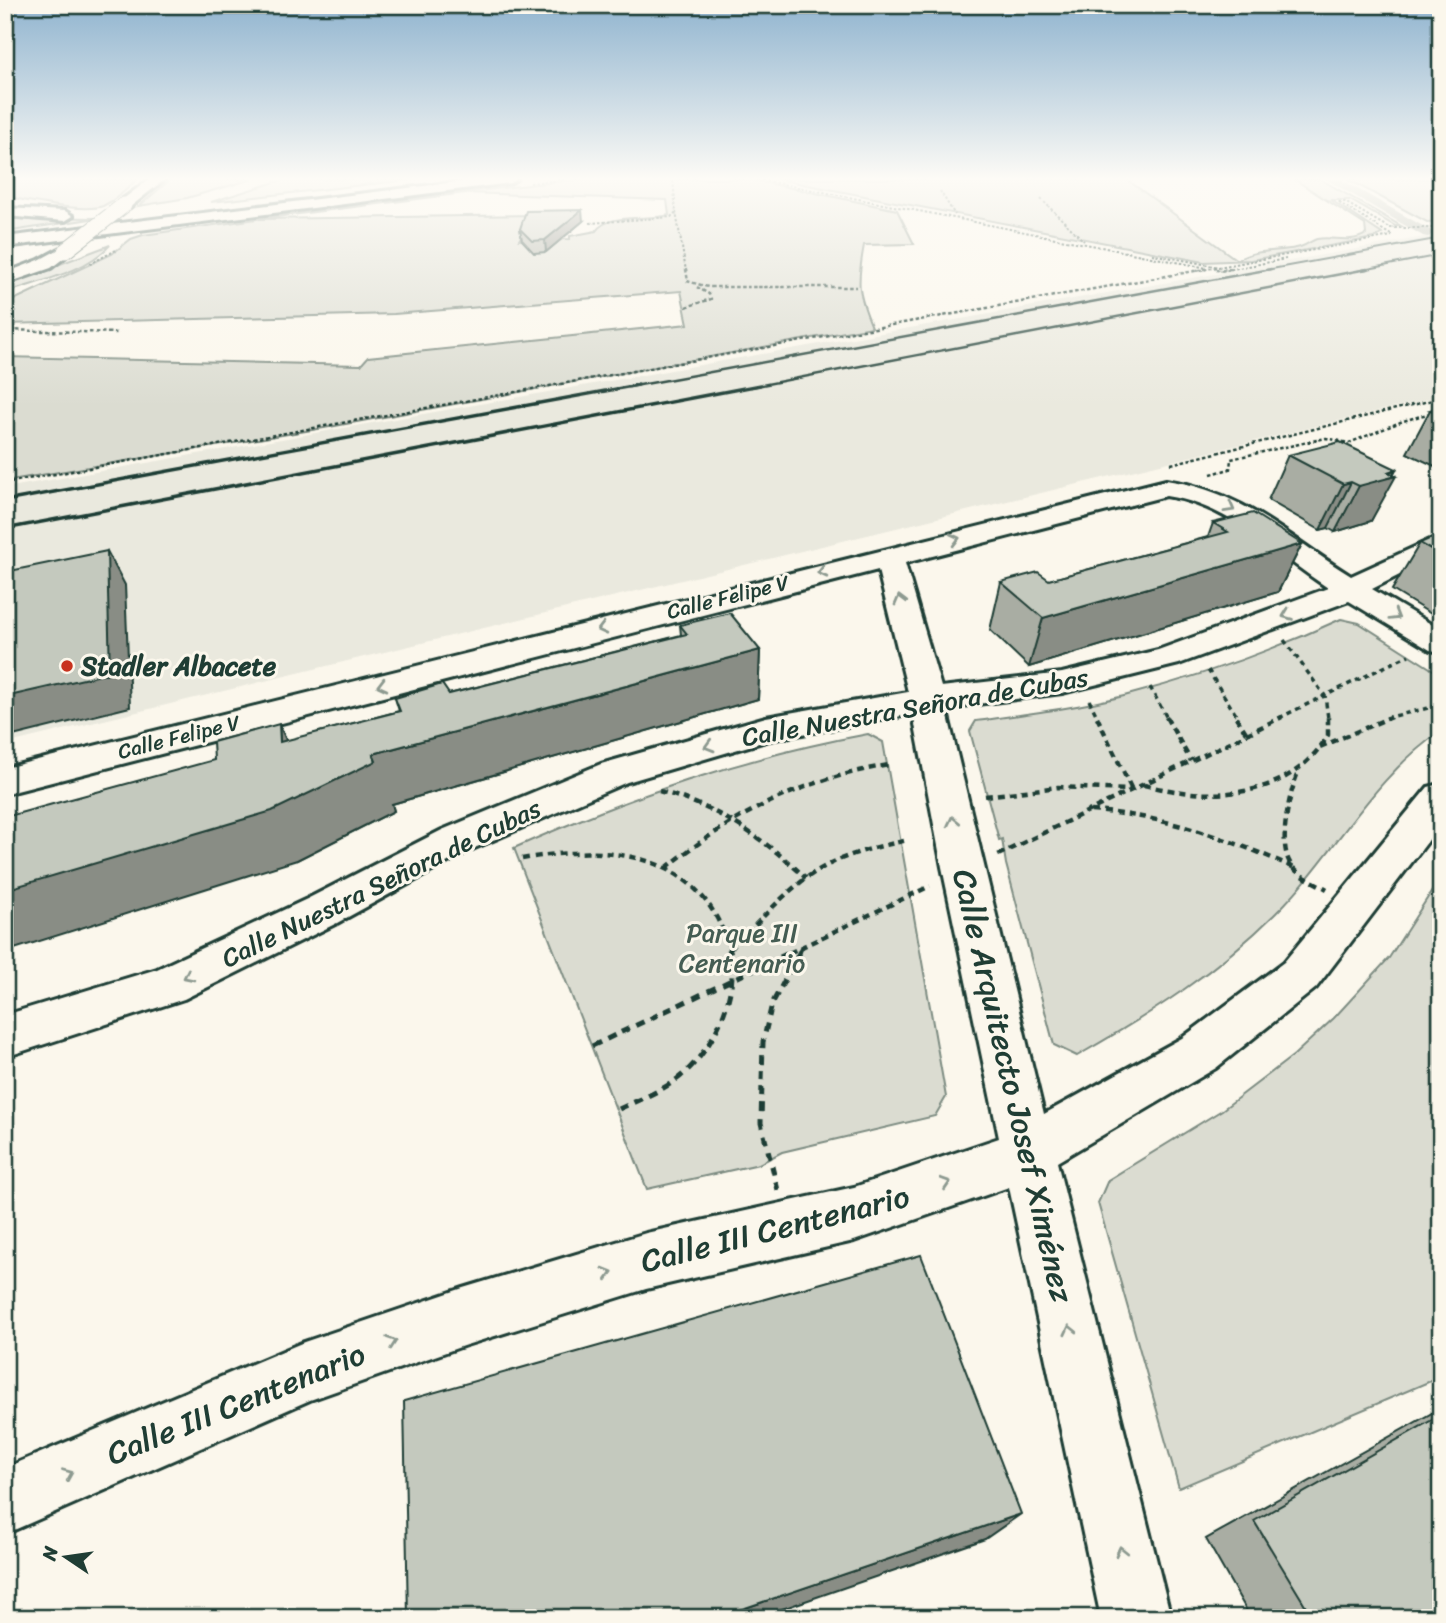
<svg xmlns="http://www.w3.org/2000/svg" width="1446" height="1623" font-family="Sriracha,sans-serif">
<rect width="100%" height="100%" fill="#fbf7ec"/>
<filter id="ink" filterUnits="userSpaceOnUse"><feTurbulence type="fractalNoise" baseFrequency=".0143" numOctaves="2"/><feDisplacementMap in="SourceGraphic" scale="14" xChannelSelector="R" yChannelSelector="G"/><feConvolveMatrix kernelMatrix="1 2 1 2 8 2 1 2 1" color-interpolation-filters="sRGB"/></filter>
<g filter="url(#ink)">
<!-- built -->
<polygon fill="#eae9de" points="1441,234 1441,396 5,744 5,488"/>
<!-- green -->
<g fill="#dbdcd1" stroke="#7d8c82" stroke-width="2" fill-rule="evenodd">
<path d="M5,179H137C128,189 115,200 103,206C84,213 25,201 5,196Z"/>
<polygon points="171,179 253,179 187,198 139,206"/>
<polygon points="285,179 417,179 211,202"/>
<path d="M581,179H748L897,210L914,244L864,245C857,283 857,291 872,327L324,428L5,481V357L361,365L368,357L688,324L681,291L394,314L5,324V304L112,254L131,239L143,235L363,204ZM465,193L667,200L669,215C648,221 609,212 596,231L570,236V239L519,240L534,215L259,219Z"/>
<path d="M777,179H1126L1237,260C1255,249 1276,252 1296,248C1304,247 1310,241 1317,239C1333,236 1350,244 1366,234L1365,225L1294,179H1320L1401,226H1395L1350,200H1331L1382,234L1374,238L1251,260L1204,262Z"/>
<polygon points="1347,179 1441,179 1441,221 1427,222"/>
<polygon points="5,217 97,218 5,232"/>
<path d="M110,245C85,273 39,281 5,293V285Z"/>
<path d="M1341,619L1359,623L1441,675V731C1371,779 1335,854 1276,913C1217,972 1149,1015 1077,1056L1054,1045L1006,864L1002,839L999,840L970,731L976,721C1026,714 1076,708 1124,696C1198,677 1272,651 1341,619Z"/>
<path d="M868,734L883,742L946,1097L935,1116L782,1152L759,1164L647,1189L514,848C629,797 743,757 868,734Z"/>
<polygon points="1441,877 1441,1389 1433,1380 1179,1488 1098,1203 1108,1180 1222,1110 1294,1055 1334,1018 1389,958"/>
</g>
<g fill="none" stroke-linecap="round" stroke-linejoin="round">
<!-- canal -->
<polygon fill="#adb4aa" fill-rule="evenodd" points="1326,179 1340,179 1435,233 1428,237 1423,236"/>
<!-- minor casing -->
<g stroke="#1f3d34" stroke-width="6">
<g id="minor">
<polygon points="150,179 165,179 129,208 119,208 117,205 119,202"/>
<polygon points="65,246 73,251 51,268 5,284 5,273 39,260"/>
<path d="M1166,480C1243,491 1288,537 1351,576L1441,535V554L1372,589L1441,630V652L1430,650L1349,601L1179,664L1062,693L946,708L1044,1114L1182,1038L1284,962L1428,787L1441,784V824L1316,988L1216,1068L1057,1162L1171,1618H1101L1009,1187L854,1241L646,1289L463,1346L310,1400L5,1534V1468L304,1342L463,1288L646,1233L854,1187L999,1138L942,867L913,714L769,740L627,782L470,850L337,923L184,999L5,1057V1015L157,969L307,899L442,830L601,764L766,717L908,692L878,570L5,794V768ZM1166,496C1230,505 1276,554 1328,588L1158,650L1062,673L941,687L905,563Z"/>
</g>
</g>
<!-- motorway casing -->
<g stroke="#1f3d34" stroke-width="6">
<g id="motorway">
<polygon points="481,179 517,179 510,183 5,247 5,237"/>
<polygon points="5,208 65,211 73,216 65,221 5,216"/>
</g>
</g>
<!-- path-far4 -->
<g stroke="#1f3d34" stroke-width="2" stroke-dasharray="2.5 2" stroke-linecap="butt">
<polyline points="757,179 1207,268"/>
<polyline points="530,183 566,179"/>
<polyline points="940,191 955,215"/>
<polyline points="1041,199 1084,241"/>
<polyline points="676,212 686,271"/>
<polyline points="590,223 671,217 676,212 673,179"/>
<polyline points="1391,235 1338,202 1345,202 1389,228 1441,228"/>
<polyline points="1152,254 1219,267"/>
<polyline points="90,264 116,250"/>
<polyline points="1216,270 1222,271"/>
<polyline points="1196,271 1392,236"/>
<polyline points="1222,271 1286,259"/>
</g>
<!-- path-far3 -->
<g stroke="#1f3d34" stroke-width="2.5" stroke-dasharray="3.5 2.5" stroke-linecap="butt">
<polyline points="686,269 688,282"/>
<polyline points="1216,270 1232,269"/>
<polyline points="687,281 708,287 856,287"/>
<polyline points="686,307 711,299 709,294 695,286"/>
<polyline points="5,330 119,333"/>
<polyline points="1171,464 1441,398"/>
<polyline points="1211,474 1230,469 1231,459 1326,438 1349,443 1403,421 1441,410"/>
<polyline points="5,483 1206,269"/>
</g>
<!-- path-far2 -->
<g stroke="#1f3d34" stroke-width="3.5" stroke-dasharray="5 4.5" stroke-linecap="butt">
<polyline points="1284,640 1325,696 1328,718"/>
<polyline points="1208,670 1238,718"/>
<polyline points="1150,687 1167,718"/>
<polyline points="1089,700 1098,718"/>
<polyline points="1279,718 1409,655"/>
<polyline points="1386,718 1441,705"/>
</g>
<!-- path-far1 -->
<g stroke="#1f3d34" stroke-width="4.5" stroke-dasharray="7 5" stroke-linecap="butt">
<polyline points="1097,717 1132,790"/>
<polyline points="1166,717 1191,761"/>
<polyline points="1236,717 1247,734"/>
<polyline points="1320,747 1391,717"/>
<path d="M1297,775C1289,796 1278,843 1290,863C1297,876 1315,882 1327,889"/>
<path d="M1144,785C1211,801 1289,801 1328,735V717"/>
<path d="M659,791C718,807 762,837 806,878"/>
<polyline points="985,796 1058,787 1131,790"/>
<path d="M1091,811C1164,815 1230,839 1297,869"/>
<polyline points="998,855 1282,717"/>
<path d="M522,859C609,843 705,851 730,953"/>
<path d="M666,868C733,814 804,779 889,765"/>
<path d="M729,950C754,928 775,902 801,882C832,857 871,848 908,840"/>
<polyline points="789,953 930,886"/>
<polyline points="799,953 802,947"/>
</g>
<!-- path -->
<g stroke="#1f3d34" stroke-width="5" stroke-dasharray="9 7" stroke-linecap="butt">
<polyline points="592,1046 793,951"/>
<path d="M619,1109C640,1099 663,1091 681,1076C714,1049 740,993 730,951"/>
<polyline points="778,1190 761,1123 763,1042 772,1004 800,951"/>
</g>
<!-- minor -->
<use href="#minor" fill="#fbf7ec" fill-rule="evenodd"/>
<!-- motorway -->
<use href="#motorway" fill="#fbf7ec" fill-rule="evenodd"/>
<!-- rail-far2 -->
<g stroke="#1f3d34" stroke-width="2">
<polyline points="1261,271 1441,238"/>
<polyline points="1357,271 1441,255"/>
</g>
<!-- rail-far1 -->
<g stroke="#1f3d34" stroke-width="2.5">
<polyline points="629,387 1271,269"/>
<polyline points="751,387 1367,269"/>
</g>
<!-- rail -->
<g stroke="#1f3d34" stroke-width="3.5">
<polyline points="5,501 638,385"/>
<polyline points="5,529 760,385"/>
</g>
<!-- minor-bridge casing -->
<g stroke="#1f3d34" stroke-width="17" stroke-linecap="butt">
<polyline id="minor-bridge" points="65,251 124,205"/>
</g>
<!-- minor-bridge -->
<use href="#minor-bridge" stroke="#fbf7ec" stroke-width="15"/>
</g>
<!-- wall -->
<g fill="#a9ada3" stroke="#1f3d34" stroke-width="2">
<polygon points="583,221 546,252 534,253 522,240 520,229"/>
<polygon points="1441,407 1441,469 1407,453 1430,410"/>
<polygon points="1288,455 1396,469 1371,521 1335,532 1328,528 1320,530 1268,500"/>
<polygon points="1213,523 1302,544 1278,592 1029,667 990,630 1001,582 1049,580 1208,537"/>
<polygon points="1441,534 1441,620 1392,590 1420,543"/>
<polygon points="680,625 760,650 758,699 392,804 394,811 297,860 286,741 399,711 395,698 449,694 681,635"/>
<polygon points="1441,1408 1441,1618 1251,1618 1206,1539"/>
</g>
<!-- shaded-wall -->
<g fill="#898d85" stroke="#1f3d34" stroke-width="2">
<polygon points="582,210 583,221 546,252 545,240"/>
<polygon points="1396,469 1391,477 1396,476 1371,521 1335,532 1359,486"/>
<polygon points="1351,482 1328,528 1320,530 1343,484"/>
<polygon points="1302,544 1278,592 1029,667 1043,618"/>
<polygon points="107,551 125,585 130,707 5,738 5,697"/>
<polygon points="760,650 758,699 392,804 394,811 297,860 5,952 5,890 373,754"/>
<polygon points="279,724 301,774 280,742"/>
<polygon points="1021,1514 985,1539 756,1618 716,1618"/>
</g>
<!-- building -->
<g fill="#c4c9be" stroke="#1f3d34" stroke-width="2">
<polygon points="582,210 545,240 532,241 520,229 526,211"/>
<polygon points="1441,407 1441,414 1430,410"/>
<polygon points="1340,442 1396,469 1388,472 1396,476 1359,486 1351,482 1343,484 1288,455"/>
<polygon points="1253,513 1302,544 1043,618 1001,582 1038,572 1049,580 1228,532 1213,523"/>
<polygon points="1441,534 1441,555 1420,543"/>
<polygon points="107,551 110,673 5,697 5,572"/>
<polygon points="730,613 760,650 373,754 376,761 272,811 5,890 5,817 214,760 213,742 279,724 280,742 400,711 395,698 442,684 449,694 687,634 680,625"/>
<polygon points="921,1255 1021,1514 716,1618 408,1618 404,1401"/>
<polygon points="1441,1415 1441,1618 1313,1618 1254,1521"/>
</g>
<!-- one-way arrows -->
<defs><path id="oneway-chevron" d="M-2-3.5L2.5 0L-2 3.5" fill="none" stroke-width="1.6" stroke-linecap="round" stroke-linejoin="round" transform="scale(1.75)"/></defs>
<g stroke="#8d9a90">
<use href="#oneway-chevron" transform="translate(1230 508) rotate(29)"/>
<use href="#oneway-chevron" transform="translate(955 539) rotate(-14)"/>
<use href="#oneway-chevron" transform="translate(822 572) rotate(166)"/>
<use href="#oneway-chevron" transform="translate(900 600) rotate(-105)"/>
<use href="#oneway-chevron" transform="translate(1287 615) rotate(159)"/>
<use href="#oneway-chevron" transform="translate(1395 616) rotate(31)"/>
<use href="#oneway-chevron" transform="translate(602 629) rotate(166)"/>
<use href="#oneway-chevron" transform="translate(382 685) rotate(166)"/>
<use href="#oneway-chevron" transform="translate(709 746) rotate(164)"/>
<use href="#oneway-chevron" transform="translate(953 821) rotate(-102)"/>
<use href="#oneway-chevron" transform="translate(188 976) rotate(154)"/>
<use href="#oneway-chevron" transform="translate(946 1183) rotate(-18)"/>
<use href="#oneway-chevron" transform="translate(608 1273) rotate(-17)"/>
<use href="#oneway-chevron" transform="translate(1070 1330) rotate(-103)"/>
<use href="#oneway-chevron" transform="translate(392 1342) rotate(-19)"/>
<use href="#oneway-chevron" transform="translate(68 1474) rotate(-23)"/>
<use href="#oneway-chevron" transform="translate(1121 1551) rotate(-103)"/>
</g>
</g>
<!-- sky -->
<linearGradient id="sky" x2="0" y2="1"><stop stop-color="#90b4cf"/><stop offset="0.44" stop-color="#fdfbf6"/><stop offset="1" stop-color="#fdfbf6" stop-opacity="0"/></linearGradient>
<rect width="1446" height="406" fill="url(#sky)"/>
<!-- markers -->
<circle fill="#c8321e" stroke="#fbf7ec" stroke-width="2.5" cx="67" cy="666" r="7"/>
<g text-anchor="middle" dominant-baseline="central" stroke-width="6" stroke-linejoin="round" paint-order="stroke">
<!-- far-street labels -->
<g font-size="21" fill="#1f3d34" stroke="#fbf7ec">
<text transform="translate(728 597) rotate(-14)">Calle Felipe V</text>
<text transform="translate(179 737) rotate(-14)">Calle Felipe V</text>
</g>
<!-- poi labels -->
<g font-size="26" font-weight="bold" fill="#1f3d34" stroke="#fbf7ec" text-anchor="start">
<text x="81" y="666">Stadler Albacete</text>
</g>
<!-- street labels -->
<g font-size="26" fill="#1f3d34" stroke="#fbf7ec">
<text transform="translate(915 707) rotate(-10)">Calle Nuestra Señora de Cubas</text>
<text transform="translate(381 883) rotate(-26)">Calle Nuestra Señora de Cubas</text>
</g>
<!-- park labels -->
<g font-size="26" fill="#455d53" stroke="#fbf7ec">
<text x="742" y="933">Parque III<tspan x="742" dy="30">Centenario</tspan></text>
</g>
<!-- near-street labels -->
<g font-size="32" fill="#1f3d34" stroke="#fbf7ec">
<text transform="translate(1013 1086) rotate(77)">Calle Arquitecto Josef Ximénez</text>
<text transform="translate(775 1229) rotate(-14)">Calle III Centenario</text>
<text transform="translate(236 1404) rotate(-22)">Calle III Centenario</text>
</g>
</g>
<!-- margin -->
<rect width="1446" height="1623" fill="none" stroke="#fbf7ec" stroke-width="28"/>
<rect x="14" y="14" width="1418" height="1595" fill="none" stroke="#1f3d34" stroke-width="2.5" filter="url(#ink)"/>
<!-- north arrow -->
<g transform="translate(66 1557) rotate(283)" stroke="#fbf7ec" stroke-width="5" paint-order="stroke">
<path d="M0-5L12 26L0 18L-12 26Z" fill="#1f3d34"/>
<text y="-10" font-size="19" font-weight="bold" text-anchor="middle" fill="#1f3d34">N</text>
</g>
</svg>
